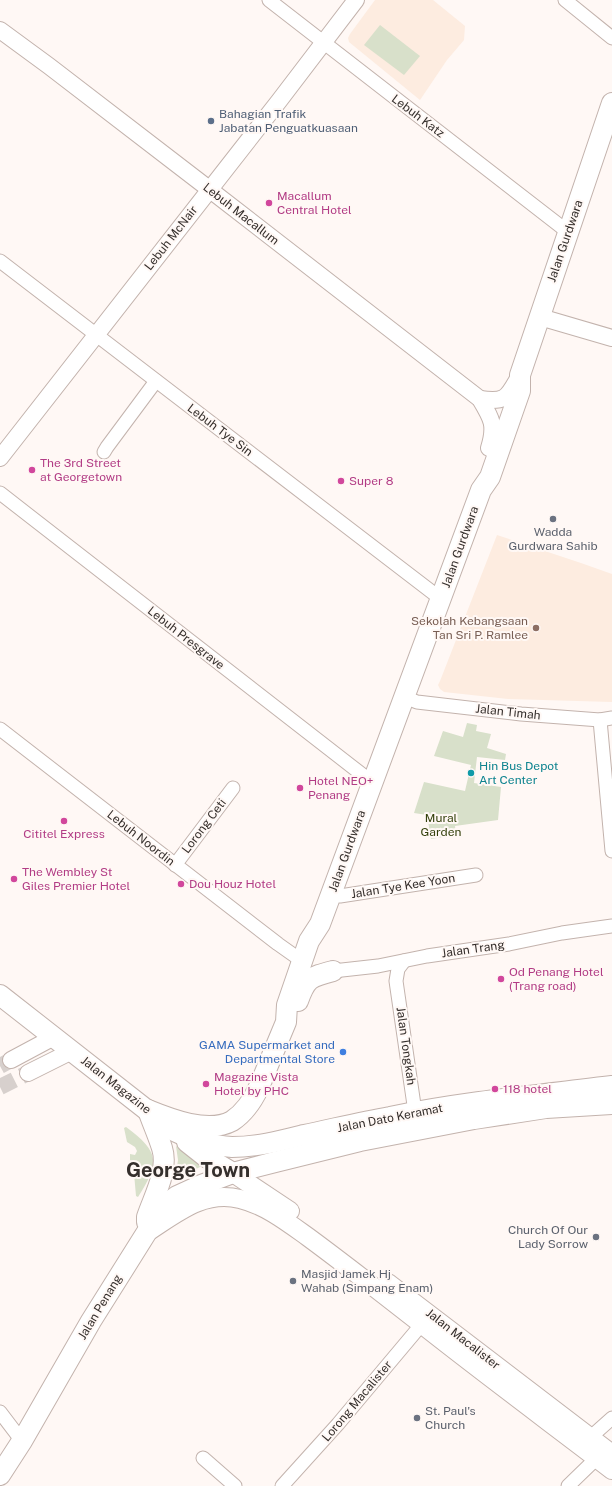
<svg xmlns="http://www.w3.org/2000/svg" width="612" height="1486" font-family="'Public Sans',sans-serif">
<rect width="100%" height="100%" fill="#fff8f5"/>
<!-- education -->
<g fill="#fdece0">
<polygon points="375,0 433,0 465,26 464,40 447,60 420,100 349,42 348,38 350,34"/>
<polygon points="497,535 581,563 612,574 612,702 508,699 444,692 440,689 438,685 440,681"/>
</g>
<!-- green -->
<g fill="#d8e0ca">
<polygon points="380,25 420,56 404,75 364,45"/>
<polygon points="467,723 477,725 476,731 491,734 487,748 506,754 505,760 477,757 474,783 501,787 498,820 455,826 456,835 431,839 427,815 414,813 424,782 465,791 471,765 434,756 443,731 463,737"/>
<path d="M126,1127C160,1152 160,1163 138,1197L136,1196L133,1162L130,1160V1154L135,1155L137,1151L135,1147L127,1142L124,1128Z"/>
<polygon points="176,1146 204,1165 182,1176 175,1181 178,1160"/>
</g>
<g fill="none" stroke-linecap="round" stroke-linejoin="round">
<!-- tertiary-tunnel -->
<g stroke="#d7d0cd" stroke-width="16" stroke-dasharray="16 8" stroke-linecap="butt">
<polyline points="0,1066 11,1060"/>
<polyline points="0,1087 28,1073"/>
</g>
<!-- minor casing -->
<g stroke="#c3b3ad" stroke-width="15">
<g id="minor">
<polyline points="269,0 568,232"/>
<polyline points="565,0 612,38"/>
<polyline points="0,261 441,599"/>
<polyline points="104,452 107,447 156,381"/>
<polyline points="0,493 373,783"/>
<polyline points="404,697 417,702 521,714 600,720 612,718"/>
<polyline points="600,720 612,851"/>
<polyline points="0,729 278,944 302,961"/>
<polyline points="175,865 233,788"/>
<polyline points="331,895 340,896 476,875"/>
<polyline points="404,961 398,969 396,981 415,1112"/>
<polyline points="333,971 378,966 427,956 509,944 562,933 612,926"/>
<polyline points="0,1412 22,1441"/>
<polyline points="584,1443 612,1418"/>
<polyline points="203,1458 235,1486"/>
<polyline points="282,1486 338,1424 427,1318"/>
<polyline points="568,1486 603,1452"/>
</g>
</g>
<!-- tertiary casing -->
<g stroke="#c3b3ad" stroke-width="18">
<g id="tertiary">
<path d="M0,30L49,66L209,189L480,399C492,419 496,425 489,448"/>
<polyline points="540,317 612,338"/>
<path d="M480,399C507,403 507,397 520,375"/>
<polyline points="0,458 279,101 356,0"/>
<polyline points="11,1060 54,1037"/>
<polyline points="28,1073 72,1051"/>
</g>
</g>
<!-- secondary casing -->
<g stroke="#c3b3ad" stroke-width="20">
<g id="secondary">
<polyline points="233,1173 290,1211"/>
<path d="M149,1231C177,1213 204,1190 240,1199C265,1205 287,1222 308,1237C346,1265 383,1294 420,1323C483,1373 548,1421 612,1470"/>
<polyline points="388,1283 612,1454"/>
</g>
</g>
<!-- primary casing -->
<g stroke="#c3b3ad" stroke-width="22">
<g id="primary">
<polyline points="0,995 157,1118"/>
<path d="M298,1001C306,978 310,977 333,971"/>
<path d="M148,1110C170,1119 208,1134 232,1121C244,1113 253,1100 259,1087L286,1022L287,1005L309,941L320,924L481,490L490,477L520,391V375L612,103"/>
<path d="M172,1130C191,1139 211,1146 232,1147C257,1147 280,1141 304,1135C333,1129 361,1122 390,1117C463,1102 538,1095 612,1086"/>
<polyline points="187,1142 206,1157 233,1173"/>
<path d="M147,1222V1217C154,1196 169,1170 162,1148C158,1135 152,1122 148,1110"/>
<polyline points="0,1475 22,1441 91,1321 155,1219 165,1205 177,1196 201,1185 233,1173 275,1162 360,1141 474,1119 546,1108 612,1104"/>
</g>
</g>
<!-- minor -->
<use href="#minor" stroke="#fff" stroke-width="13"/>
<!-- tertiary -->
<use href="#tertiary" stroke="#fff" stroke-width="16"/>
<!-- secondary -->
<use href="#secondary" stroke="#fff" stroke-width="18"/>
<!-- primary -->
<use href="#primary" stroke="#fff" stroke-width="20"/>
</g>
<!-- markers -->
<circle fill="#5c6f8a" stroke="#fff8f5" stroke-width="1.5" cx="211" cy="121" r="4"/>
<g fill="#d1479c" stroke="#fff8f5" stroke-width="1.5">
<circle cx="269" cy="203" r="4"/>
<circle cx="32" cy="470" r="4"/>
<circle cx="341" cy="481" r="4"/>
<circle cx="300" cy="788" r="4"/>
<circle cx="64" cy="821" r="4"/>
<circle cx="14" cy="879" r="4"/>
<circle cx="181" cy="884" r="4"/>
<circle cx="501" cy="979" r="4"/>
<circle cx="206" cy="1084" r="4"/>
<circle cx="495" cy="1089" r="4"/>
</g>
<g fill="#6b7280" stroke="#fff8f5" stroke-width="1.5">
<circle cx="553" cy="519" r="4"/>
<circle cx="596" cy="1237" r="4"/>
<circle cx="293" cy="1281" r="4"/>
<circle cx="417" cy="1418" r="4"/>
</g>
<circle fill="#8d6e63" stroke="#fff8f5" stroke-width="1.5" cx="536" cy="628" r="4"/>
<circle fill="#0f9aa8" stroke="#fff8f5" stroke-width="1.5" cx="471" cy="773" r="4"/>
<circle fill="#3f7fe0" stroke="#fff8f5" stroke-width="1.5" cx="343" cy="1052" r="4"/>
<g text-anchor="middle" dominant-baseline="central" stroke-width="4" stroke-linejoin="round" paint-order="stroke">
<!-- service labels -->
<g font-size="12" fill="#4e5e75" stroke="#fff8f5" text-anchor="start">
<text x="219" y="114">Bahagian Trafik<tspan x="219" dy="14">Jabatan Penguatkuasaan</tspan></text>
</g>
<!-- street labels -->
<g font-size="12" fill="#352f2c" stroke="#fff8f5">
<text transform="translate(418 116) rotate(37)">Lebuh Katz</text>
<text transform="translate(241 214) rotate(38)">Lebuh Macallum</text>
<text transform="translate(171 238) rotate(-52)">Lebuh McNair</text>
<text transform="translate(565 241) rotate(-71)">Jalan Gurdwara</text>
<text transform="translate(220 430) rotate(37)">Lebuh Tye Sin</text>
<text transform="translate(460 547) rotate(-70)">Jalan Gurdwara</text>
<text transform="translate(186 638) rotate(38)">Lebuh Presgrave</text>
<text transform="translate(508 712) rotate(6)">Jalan Timah</text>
<text transform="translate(204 826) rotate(-53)">Lorong Ceti</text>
<text transform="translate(141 838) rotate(38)">Lebuh Noordin</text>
<text transform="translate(347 851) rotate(-70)">Jalan Gurdwara</text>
<text transform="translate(403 886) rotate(-9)">Jalan Tye Kee Yoon</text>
<text transform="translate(473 949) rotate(-8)">Jalan Trang</text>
<text transform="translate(406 1046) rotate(82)">Jalan Tongkah</text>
<text transform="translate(116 1085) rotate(38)">Jalan Magazine</text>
<text transform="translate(390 1118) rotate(-11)">Jalan Dato Keramat</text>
<text transform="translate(100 1307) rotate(-59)">Jalan Penang</text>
<text transform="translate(463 1339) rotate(38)">Jalan Macalister</text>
<text transform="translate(357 1401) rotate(-50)">Lorong Macalister</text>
</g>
<!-- hotel labels -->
<g font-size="12" fill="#b23c85" stroke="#fff8f5" text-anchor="start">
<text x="277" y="196">Macallum<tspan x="277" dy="14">Central Hotel</tspan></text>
<text x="40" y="463">The 3rd Street<tspan x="40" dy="14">at Georgetown</tspan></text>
<text x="349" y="481">Super 8</text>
<text x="308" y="781">Hotel NEO+<tspan x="308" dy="14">Penang</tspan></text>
<text x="64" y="834" text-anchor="middle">Cititel Express</text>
<text x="22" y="872">The Wembley St<tspan x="22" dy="14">Giles Premier Hotel</tspan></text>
<text x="189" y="884">Dou Houz Hotel</text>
<text x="509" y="972">Od Penang Hotel<tspan x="509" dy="14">(Trang road)</tspan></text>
<text x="214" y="1077">Magazine Vista<tspan x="214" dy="14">Hotel by PHC</tspan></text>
<text x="503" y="1089">118 hotel</text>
</g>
<!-- worship labels -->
<g font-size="12" fill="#5b616d" stroke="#fff8f5" text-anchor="start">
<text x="553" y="532" text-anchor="middle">Wadda<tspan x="553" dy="14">Gurdwara Sahib</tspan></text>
<text x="588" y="1230" text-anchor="end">Church Of Our<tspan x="588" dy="14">Lady Sorrow</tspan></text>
<text x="301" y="1274">Masjid Jamek Hj<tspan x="301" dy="14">Wahab (Simpang Enam)</tspan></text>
<text x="425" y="1411">St. Paul's<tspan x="425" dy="14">Church</tspan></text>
</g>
<!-- education labels -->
<g font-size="12" fill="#785e54" stroke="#fff8f5" text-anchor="end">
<text x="528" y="621">Sekolah Kebangsaan<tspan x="528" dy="14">Tan Sri P. Ramlee</tspan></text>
</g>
<!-- culture labels -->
<g font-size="12" fill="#0d838f" stroke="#fff8f5" text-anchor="start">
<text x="479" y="766">Hin Bus Depot<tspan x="479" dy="14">Art Center</tspan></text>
</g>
<!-- park labels -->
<g font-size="12" fill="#33400b" stroke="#fff8f5">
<text x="441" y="818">Mural<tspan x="441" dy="14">Garden</tspan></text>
</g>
<!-- shop labels -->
<g font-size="12" fill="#366cbe" stroke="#fff8f5" text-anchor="end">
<text x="335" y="1045">GAMA Supermarket and<tspan x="335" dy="14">Departmental Store</tspan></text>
</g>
<!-- town labels -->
<g font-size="20" font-weight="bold" fill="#352f2c" stroke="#fff8f5">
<text x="188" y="1170">George Town</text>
</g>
</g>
</svg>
